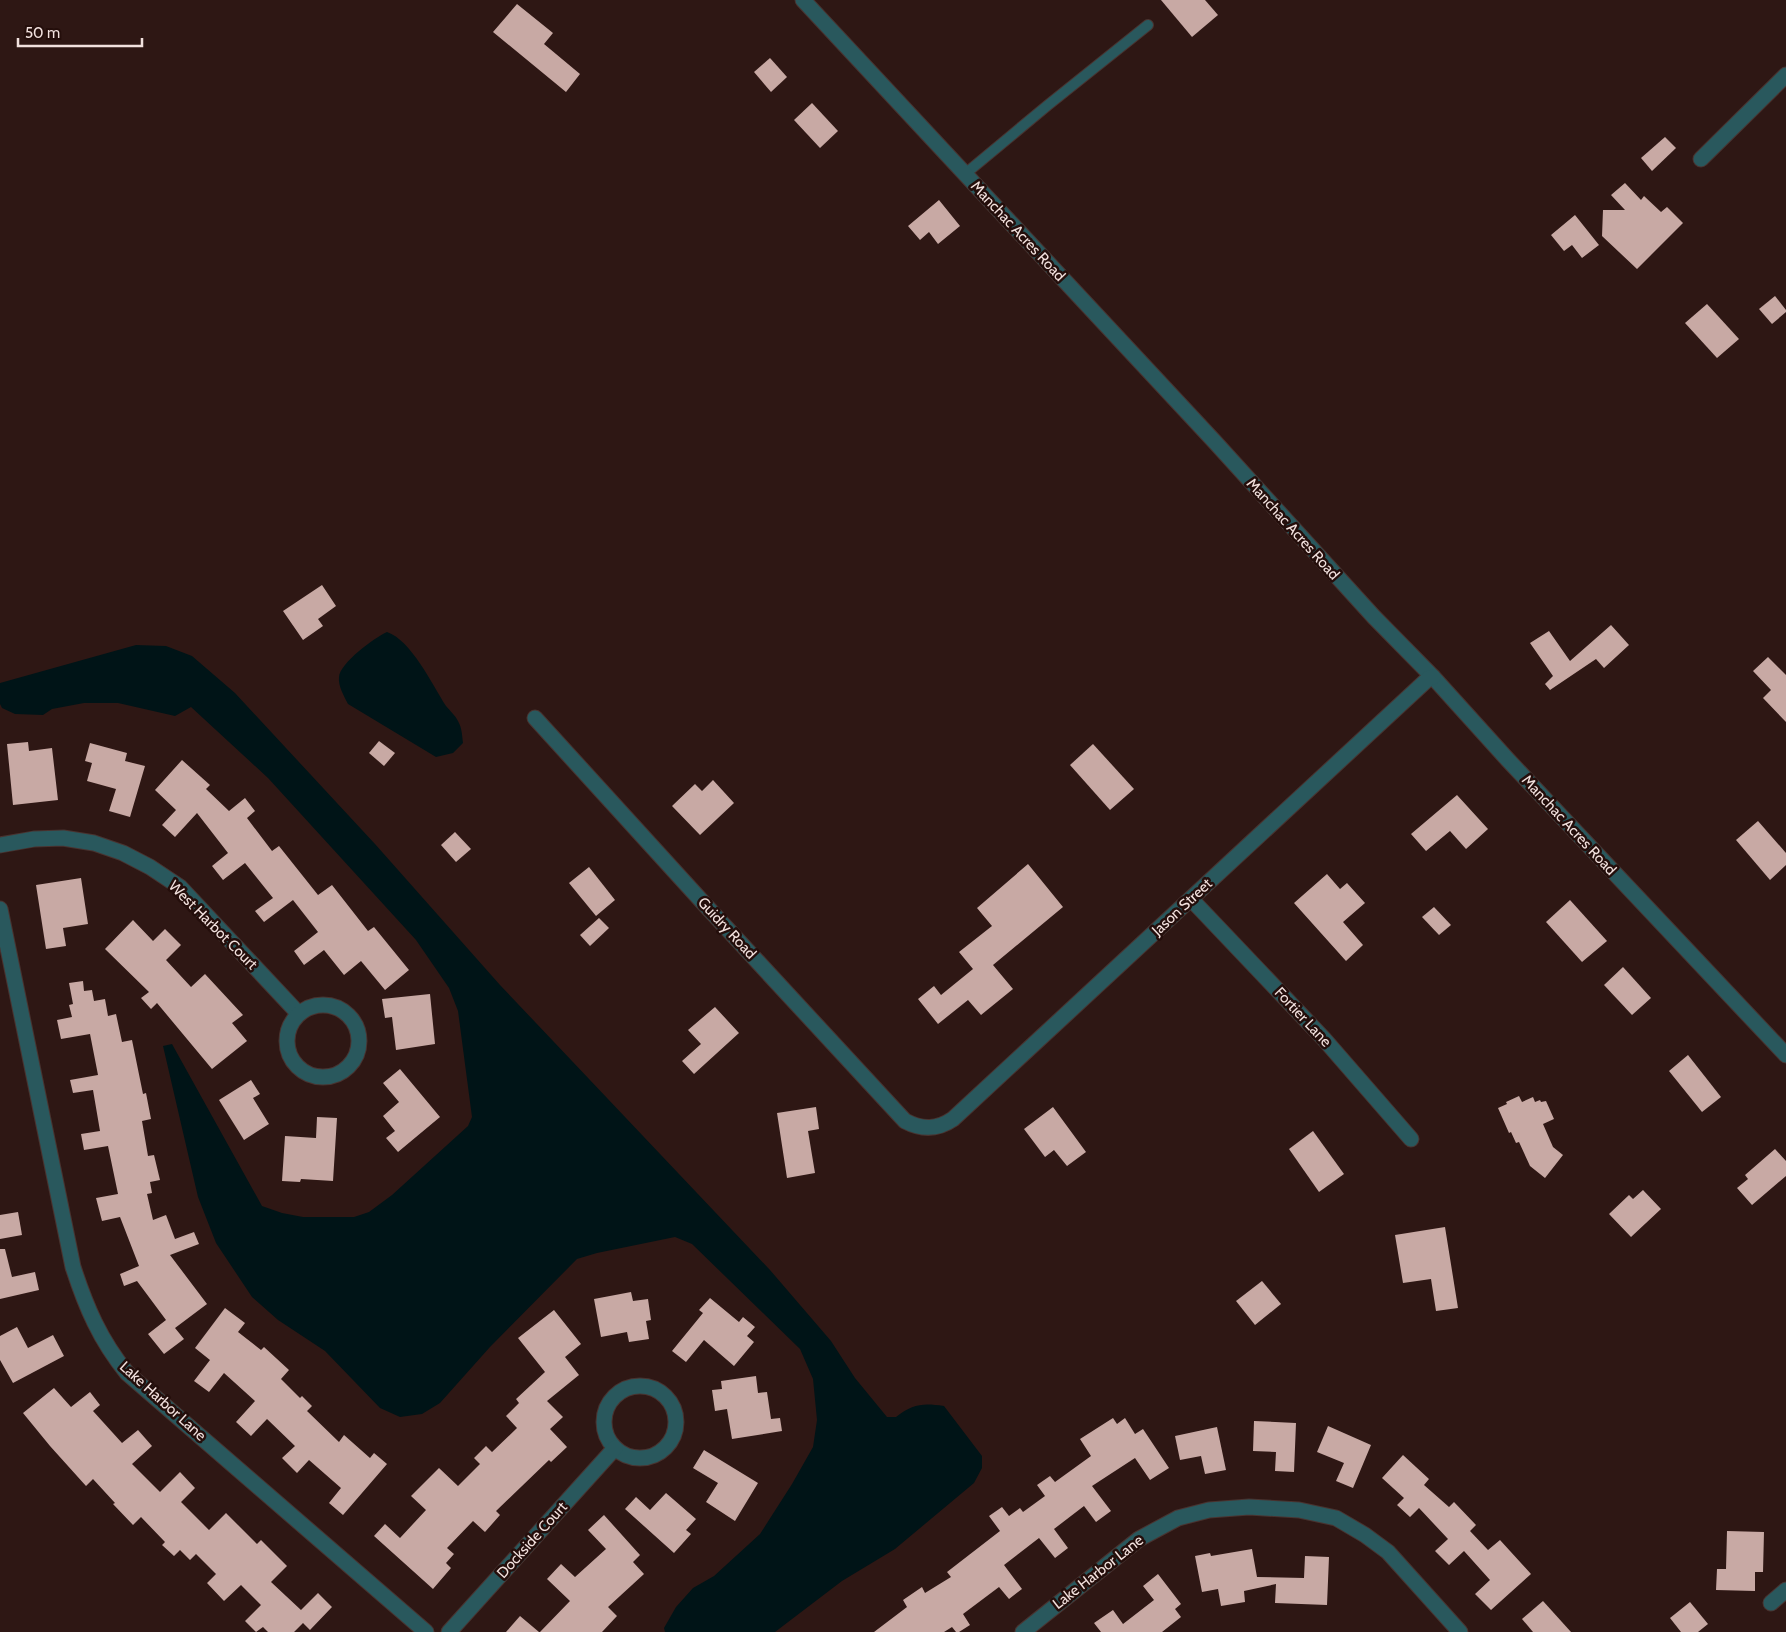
<svg xmlns="http://www.w3.org/2000/svg" width="1786" height="1632" font-family="Cabin,sans-serif">
<rect width="100%" height="100%" fill="#2e1714"/>
<!-- water -->
<g fill="#001417">
<path d="M387,632C411,640 432,684 446,706C450,711 455,715 458,721C462,728 462,735 463,743L453,753L436,757L348,704C344,696 338,686 339,677C340,663 374,638 387,632Z"/>
<path d="M136,645L166,646L192,656L235,693L375,844L500,985L770,1270L831,1341L855,1378L887,1417H896C913,1404 922,1403 944,1406L982,1456V1468L974,1483L895,1549L842,1581L775,1632H665L664,1628L676,1607L693,1588L714,1576L760,1534L792,1484L813,1447L817,1420L813,1379L800,1349L692,1244L675,1237L597,1253L577,1259L490,1347L440,1403L422,1414L400,1417L380,1408L325,1351L278,1320L252,1297L216,1243L198,1197L163,1046L172,1044L262,1206L282,1213L303,1217H354L369,1212L392,1195L468,1126L472,1117L458,1011L449,988L416,940L268,778L191,707L175,716L118,703H84L52,709L43,715L15,714L2,708L0,704V683Z"/>
</g>
<!-- building -->
<g fill="#c8a9a4">
<polygon points="1161,0 1205,0 1218,15 1192,37"/>
<polygon points="517,4 553,33 544,44 580,74 566,92 493,32"/>
<polygon points="770,58 787,77 771,92 754,72"/>
<polygon points="812,103 838,131 820,148 794,120"/>
<polygon points="1665,137 1676,148 1652,171 1641,158"/>
<polygon points="1625,183 1641,200 1644,196 1661,212 1667,207 1683,223 1637,269 1602,236 1603,210 1625,210 1611,195"/>
<polygon points="939,200 960,226 938,244 929,232 920,240 908,226"/>
<polygon points="1575,215 1599,245 1582,258 1572,245 1564,251 1551,235"/>
<polygon points="1775,296 1786,310 1786,312 1772,324 1759,309"/>
<polygon points="1707,304 1739,339 1717,358 1685,323"/>
<polygon points="322,585 336,606 318,619 323,626 303,640 283,611"/>
<polygon points="1611,625 1629,645 1604,668 1596,659 1550,690 1545,684 1553,676 1530,643 1549,631 1570,661"/>
<polygon points="1768,657 1786,675 1786,722 1763,698 1771,690 1753,671"/>
<polygon points="379,741 395,753 384,766 369,753"/>
<polygon points="28,742 29,751 52,748 58,800 13,805 7,744"/>
<polygon points="90,743 127,753 125,761 145,766 130,817 109,811 116,789 87,781 92,763 85,761"/>
<polygon points="1093,744 1134,789 1110,810 1070,765"/>
<polygon points="182,760 210,785 206,789 229,811 245,798 255,811 247,818 272,851 279,846 318,895 332,885 368,931 374,927 409,970 385,990 361,961 344,975 324,950 304,965 294,951 318,932 293,900 264,922 255,911 273,898 245,863 223,880 212,866 228,853 197,813 175,837 162,825 176,810 155,790"/>
<polygon points="713,780 734,803 700,835 672,806 695,784 702,791"/>
<polygon points="1457,795 1488,829 1466,849 1450,831 1426,851 1411,834"/>
<polygon points="1758,821 1786,853 1786,865 1770,880 1736,840"/>
<polygon points="455,832 471,849 456,862 441,845"/>
<polygon points="1028,864 1063,907 993,965 1013,989 981,1015 968,1000 938,1024 918,999 934,986 941,995 973,969 959,952 992,926 977,908"/>
<polygon points="589,867 615,900 596,916 569,883"/>
<polygon points="1327,874 1340,889 1347,883 1365,903 1343,922 1363,945 1346,961 1294,903"/>
<polygon points="81,878 88,924 63,928 66,946 46,949 36,885"/>
<polygon points="1570,900 1607,941 1582,962 1546,922"/>
<polygon points="1434,907 1451,925 1439,935 1422,917"/>
<polygon points="599,918 609,928 590,946 580,935"/>
<polygon points="133,920 153,941 165,929 181,945 166,960 191,987 205,974 243,1015 232,1023 247,1041 212,1069 157,1003 151,1009 141,998 149,992 105,949"/>
<polygon points="1623,967 1651,998 1632,1015 1604,985"/>
<polygon points="83,981 84,991 92,990 94,1001 105,999 108,1016 116,1014 122,1042 132,1040 143,1094 146,1093 151,1119 142,1121 148,1156 154,1155 160,1180 150,1182 152,1193 147,1194 153,1220 166,1215 175,1239 194,1232 199,1244 170,1255 207,1304 175,1328 184,1339 164,1354 148,1334 166,1320 137,1281 124,1286 120,1274 139,1266 120,1217 102,1221 96,1198 118,1194 108,1146 84,1150 81,1134 100,1131 93,1090 73,1093 70,1080 98,1075 90,1034 61,1039 57,1020 72,1017 69,1005 73,1004 69,983"/>
<polygon points="430,994 435,1044 396,1050 392,1017 385,1018 382,999"/>
<polygon points="715,1007 739,1033 694,1074 682,1061 701,1044 688,1030"/>
<polygon points="1688,1055 1721,1097 1702,1112 1669,1071"/>
<polygon points="400,1069 440,1117 398,1152 386,1138 395,1131 383,1116 399,1102 383,1083"/>
<polygon points="251,1080 260,1094 253,1098 269,1124 244,1140 219,1100"/>
<polygon points="1519,1096 1522,1102 1533,1097 1535,1102 1540,1100 1541,1102 1546,1101 1554,1119 1543,1124 1553,1147 1563,1155 1545,1178 1530,1166 1519,1142 1516,1143 1511,1132 1509,1133 1498,1108 1507,1104 1506,1102"/>
<polygon points="816,1107 819,1129 808,1131 815,1173 787,1178 777,1113"/>
<polygon points="1053,1107 1086,1152 1067,1166 1054,1150 1045,1157 1024,1129"/>
<polygon points="317,1117 337,1118 333,1181 301,1179 300,1182 282,1181 285,1136 316,1138"/>
<polygon points="1313,1131 1344,1174 1319,1192 1289,1149"/>
<polygon points="1775,1149 1786,1161 1786,1176 1752,1205 1737,1188 1748,1179 1745,1175"/>
<polygon points="1643,1190 1661,1209 1631,1237 1609,1214 1629,1195 1633,1199"/>
<polygon points="18,1212 22,1235 0,1239 0,1215"/>
<polygon points="1445,1227 1458,1308 1436,1311 1431,1279 1403,1283 1395,1235"/>
<polygon points="0,1249 5,1249 12,1277 35,1272 39,1290 0,1299"/>
<polygon points="1262,1281 1281,1304 1255,1325 1236,1301"/>
<polygon points="631,1292 633,1301 648,1299 651,1320 646,1321 649,1339 629,1342 627,1332 601,1337 594,1299"/>
<polygon points="710,1298 739,1322 743,1317 755,1327 747,1336 754,1342 734,1366 704,1340 686,1362 672,1351 703,1313 699,1310"/>
<polygon points="225,1308 245,1323 238,1332 261,1350 264,1347 289,1370 281,1379 300,1398 302,1396 312,1406 307,1411 339,1442 344,1435 370,1458 374,1453 387,1464 343,1515 329,1503 341,1488 309,1460 297,1473 282,1458 295,1446 267,1419 251,1436 236,1422 255,1401 224,1373 209,1392 194,1381 210,1360 195,1348"/>
<polygon points="554,1310 581,1344 565,1357 579,1375 547,1401 563,1417 550,1429 567,1447 551,1462 549,1460 496,1511 500,1515 485,1532 473,1521 447,1548 454,1554 446,1563 451,1568 433,1589 374,1536 385,1524 400,1538 426,1510 411,1496 439,1468 458,1486 480,1464 474,1458 486,1446 492,1452 517,1428 506,1416 519,1403 516,1399 545,1372 518,1338"/>
<polygon points="17,1327 28,1348 53,1335 64,1356 13,1383 0,1360 0,1336"/>
<polygon points="756,1376 758,1393 767,1392 771,1419 780,1418 782,1431 732,1439 727,1409 715,1411 712,1390 722,1389 721,1381"/>
<polygon points="54,1388 71,1407 90,1392 100,1405 93,1411 122,1443 138,1430 152,1446 132,1464 160,1492 180,1472 195,1488 181,1502 209,1530 226,1513 257,1544 261,1540 287,1566 271,1582 301,1610 318,1593 332,1607 310,1630 303,1623 294,1632 268,1632 263,1627 256,1632 245,1621 261,1605 241,1585 224,1601 207,1583 216,1574 196,1554 190,1560 180,1550 174,1556 162,1545 165,1542 141,1517 133,1525 113,1504 115,1503 93,1479 86,1486 50,1446 23,1413"/>
<polygon points="1113,1418 1117,1424 1125,1418 1135,1434 1143,1429 1169,1468 1150,1480 1135,1458 1092,1486 1111,1511 1096,1522 1084,1506 1054,1529 1068,1548 1055,1558 1039,1538 1004,1565 1022,1589 1009,1599 999,1587 963,1614 970,1625 959,1632 956,1632 952,1627 944,1632 874,1632 907,1607 903,1600 922,1587 925,1593 951,1577 947,1572 1000,1531 989,1516 1002,1507 1009,1516 1020,1508 1023,1512 1045,1496 1037,1485 1050,1476 1055,1482 1091,1456 1080,1439"/>
<polygon points="1254,1421 1296,1423 1294,1472 1275,1471 1276,1452 1253,1451"/>
<polygon points="1328,1426 1371,1445 1353,1488 1336,1481 1344,1463 1317,1452"/>
<polygon points="1217,1427 1226,1470 1205,1474 1201,1456 1180,1460 1175,1436"/>
<polygon points="704,1450 758,1483 735,1521 706,1502 718,1483 693,1468"/>
<polygon points="1403,1455 1429,1479 1424,1485 1449,1507 1454,1502 1476,1525 1470,1531 1488,1550 1500,1540 1531,1574 1491,1610 1475,1594 1490,1580 1464,1551 1449,1565 1435,1551 1448,1539 1419,1508 1410,1517 1397,1505 1404,1498 1382,1478"/>
<polygon points="666,1493 696,1519 686,1530 691,1534 674,1553 625,1509 636,1497 650,1510"/>
<polygon points="604,1515 640,1555 633,1562 644,1574 608,1607 617,1616 602,1632 540,1632 570,1601 547,1579 561,1564 575,1577 606,1549 588,1530"/>
<polygon points="1727,1531 1764,1532 1763,1572 1755,1572 1755,1591 1716,1590 1717,1569 1726,1569"/>
<polygon points="1252,1549 1257,1577 1304,1578 1305,1556 1329,1557 1327,1605 1275,1603 1276,1584 1244,1591 1245,1602 1221,1606 1218,1589 1202,1592 1195,1556 1210,1553 1211,1556"/>
<polygon points="1158,1574 1181,1604 1175,1609 1181,1617 1162,1632 1101,1632 1094,1623 1113,1610 1123,1624 1154,1600 1143,1586"/>
<polygon points="1543,1601 1571,1632 1533,1632 1522,1619"/>
<polygon points="1690,1602 1708,1624 1698,1632 1681,1632 1670,1618"/>
<polygon points="520,1616 539,1632 506,1632"/>
</g>
<g fill="none" stroke-linecap="round" stroke-linejoin="round">
<!-- lane casing -->
<g stroke="#493330" stroke-width="12">
<polyline id="lane" points="965,174 1048,105 1148,25"/>
</g>
<!-- street casing -->
<g stroke="#493330" stroke-width="17">
<g id="street">
<polyline points="803,0 1214,441 1374,617 1433,677 1508,760 1786,1055"/>
<polyline points="1701,159 1786,75"/>
<path d="M535,718L708,908L905,1121C922,1130 937,1130 953,1119L1429,678L1433,677"/>
<polyline points="0,845 34,839 63,838 94,843 123,853 150,867 180,887 298,1013"/>
<polyline points="1191,899 1324,1039 1411,1139"/>
<path d="M0,909L73,1267C86,1307 100,1340 127,1373L426,1632"/>
<circle cx="323" cy="1041" r="36"/>
<circle cx="640" cy="1422" r="36"/>
<polyline points="1771,1603 1786,1590"/>
<polyline points="449,1632 615,1448"/>
<polyline points="1023,1632 1139,1539 1178,1518 1209,1510 1249,1507 1299,1510 1336,1518 1365,1535 1388,1552 1460,1632"/>
</g>
</g>
<!-- lane -->
<use href="#lane" stroke="#29585d" stroke-width="10"/>
<!-- street -->
<use href="#street" stroke="#29585d" stroke-width="15"/>
</g>
<g text-anchor="middle" dominant-baseline="central" stroke-width="5" stroke-linejoin="round" paint-order="stroke">
<!-- street labels -->
<g font-size="15" fill="#f2e1de" stroke="#240e0b">
<text transform="translate(1018 231) rotate(47)">Manchac Acres Road</text>
<text transform="translate(1293 529) rotate(48)">Manchac Acres Road</text>
<text transform="translate(1569 825) rotate(47)">Manchac Acres Road</text>
<text transform="translate(1182 907) rotate(-43)">Jason Street</text>
<text transform="translate(213 925) rotate(45)">West Harbot Court</text>
<text transform="translate(727 928) rotate(47)">Guidry Road</text>
<text transform="translate(1303 1017) rotate(47)">Fortier Lane</text>
<text transform="translate(163 1401) rotate(42)">Lake Harbor Lane</text>
<text transform="translate(532 1540) rotate(-48)">Dockside Court</text>
<text transform="translate(1098 1572) rotate(-38)">Lake Harbor Lane</text>
</g>
</g>
<!-- scale -->
<path d="M18 38v8h124v-8" fill="none" stroke="#f2e1de" stroke-width="2.5"/>
<text x="25" y="38" font-size="15" fill="#f2e1de" stroke="#240e0b" stroke-width="4" paint-order="stroke">50 m</text>
</svg>
